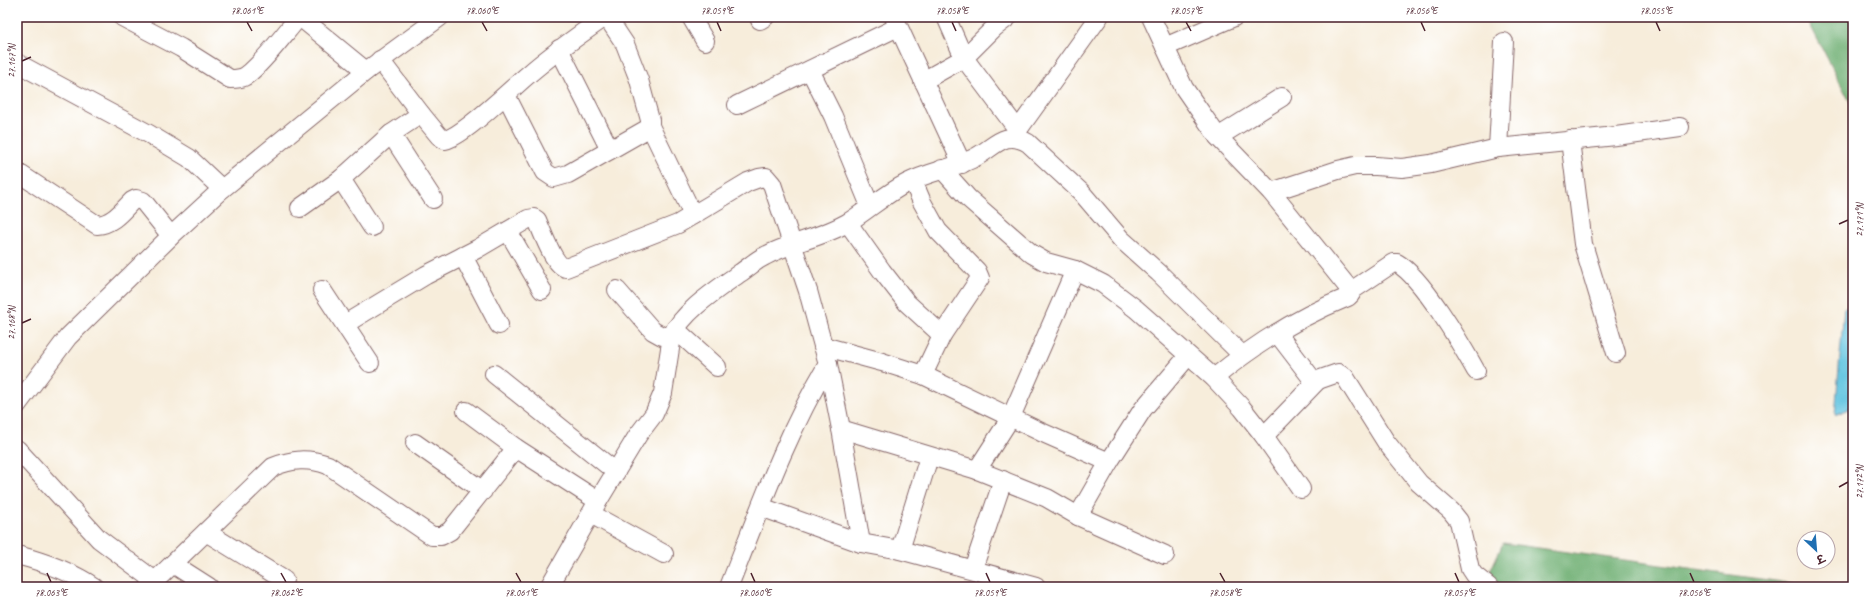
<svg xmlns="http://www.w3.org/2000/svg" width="1870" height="604" font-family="Caveat,'Playpen Sans Deva',sans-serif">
<rect width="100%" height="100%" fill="#fff"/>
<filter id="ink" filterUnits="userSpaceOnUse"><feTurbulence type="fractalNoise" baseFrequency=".025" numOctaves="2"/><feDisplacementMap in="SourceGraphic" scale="8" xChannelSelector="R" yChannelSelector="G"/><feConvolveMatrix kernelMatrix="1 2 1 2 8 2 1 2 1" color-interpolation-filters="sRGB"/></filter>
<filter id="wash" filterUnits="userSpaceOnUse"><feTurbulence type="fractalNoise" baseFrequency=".012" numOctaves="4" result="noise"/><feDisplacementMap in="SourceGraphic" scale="16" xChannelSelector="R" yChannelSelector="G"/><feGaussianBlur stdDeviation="0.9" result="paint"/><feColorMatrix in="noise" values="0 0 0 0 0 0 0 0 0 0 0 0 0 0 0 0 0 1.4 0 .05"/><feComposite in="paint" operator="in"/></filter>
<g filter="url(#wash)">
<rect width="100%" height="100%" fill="#f7eddb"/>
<!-- forest -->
<g fill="#6dae71" stroke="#5c664e">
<polygon points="1806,17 1853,17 1853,108"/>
<polygon points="1503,543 1818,587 1483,587"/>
</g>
<!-- water -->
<polygon fill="#63c5e1" stroke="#567286" points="1853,306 1853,407 1835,415 1844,308"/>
</g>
<g filter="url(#ink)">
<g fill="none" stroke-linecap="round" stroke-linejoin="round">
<!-- minor casing -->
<g stroke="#876769" stroke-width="20">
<g id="minor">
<path d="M122,17L181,48L230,79C236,79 242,79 247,75C265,61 284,34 299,17"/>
<polyline points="300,17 366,71"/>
<polyline points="691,17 705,41"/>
<polyline points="894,17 962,164"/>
<polyline points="946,17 964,58 1018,130"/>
<polyline points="1151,17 1184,88 1195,104 1218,137 1271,192 1351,291"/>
<polyline points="760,20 765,17"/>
<polyline points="1165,47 1234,17"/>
<polyline points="559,49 610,150"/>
<path d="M380,60L421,114L439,136L445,140C464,136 512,88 529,74C553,53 579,35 605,17"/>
<polyline points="17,63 149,134 189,158 222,189"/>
<polyline points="810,70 833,116 870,206"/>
<polyline points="923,81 964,58 995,27 1008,17"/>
<polyline points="506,95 545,172 554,178 568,174 647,129 650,126 650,120 639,80 625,44 607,17"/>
<polyline points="737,105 898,27"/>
<polyline points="650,126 693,215"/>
<polyline points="391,134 433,199"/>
<polyline points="1013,137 1099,17"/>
<polyline points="1218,137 1282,97"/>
<polyline points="1570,140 1583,244 1616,353"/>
<polyline points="1498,148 1504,42"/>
<polyline points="942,169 968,198 1032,254 1046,262 1075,270 1103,284 1136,309 1214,378 1242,408 1264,436 1301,489"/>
<path d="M17,172L97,225C113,224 122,211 132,201L136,199L143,201L171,236"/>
<polyline points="341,179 372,227"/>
<polyline points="913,181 922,202 938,231 977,271 980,278 942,335 923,375"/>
<polyline points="1271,192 1338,170 1355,166 1376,166 1402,168 1431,164 1498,148 1616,136 1680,127"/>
<polyline points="300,208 341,179 391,134 421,114"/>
<polyline points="848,223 882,271 907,303 942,335"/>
<polyline points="508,231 542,290"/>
<polyline points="463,256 499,325"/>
<polyline points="322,290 370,363"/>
<polyline points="617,290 653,331 662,336 672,336"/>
<path d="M345,324L426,275L477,249L528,219L534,218L537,220C542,231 554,266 566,268L678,224L748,182L759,178L766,177L772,184L808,291L828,364L841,429L861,543"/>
<polyline points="675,329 717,367"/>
<polyline points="1277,333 1313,380 1318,380 1338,373 1345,377 1386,442 1419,483 1451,511 1459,521 1470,569 1474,575 1489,587"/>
<polyline points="823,346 882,362 923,375 1041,432 1109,462"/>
<polyline points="494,374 616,472"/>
<path d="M1214,378C1254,345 1298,317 1348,297L1351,294V291L1393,263H1397C1422,277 1461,344 1476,371"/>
<polyline points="17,405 68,337 171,236 222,189 366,71 440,17"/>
<polyline points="466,411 516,448 598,501"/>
<polyline points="841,429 977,470 1047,498 1078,516 1165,555"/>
<polyline points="1264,436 1318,380"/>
<polyline points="415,443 483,491"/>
<polyline points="17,449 99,539 155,581 149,587"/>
<polyline points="977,470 1011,417 1075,270"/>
<polyline points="761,507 861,543 900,550 1036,587"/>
<polyline points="591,514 664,554"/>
<polyline points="1078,516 1109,462 1143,409 1188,356"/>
<polyline points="206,532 284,580"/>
<polyline points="900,550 929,457"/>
<path d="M17,555C44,562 71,571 94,587"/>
<polyline points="173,564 209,587"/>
<polyline points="973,569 1003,480"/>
<path d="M155,581L273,467C292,459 308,458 328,465L432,536H441L450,531L516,448"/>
<path d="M549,587L598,501L638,435L654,414L663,393L672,336C683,311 718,289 740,273C748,268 756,260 765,256C791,242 821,238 847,223C867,211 885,194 907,183C928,172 951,169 972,159C993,150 1003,128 1028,143L1081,192L1121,239L1159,273L1242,355"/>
<path d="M729,587C759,511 786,434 828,364"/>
</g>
</g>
<!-- minor -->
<use href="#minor" stroke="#fff" stroke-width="18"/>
</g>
</g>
<!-- ticks -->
<path fill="none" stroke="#4a1f2b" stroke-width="1.5" d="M247,22L252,31M482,22L487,31M717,22L721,31M952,22L956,31M1186,22L1191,31M1421,22L1425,31M1656,22L1660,31M22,61L31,57M1839,224L1848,220M22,323L31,319M1839,487L1848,482M47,573L51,582M281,573L286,582M516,573L521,582M751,573L755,582M986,573L990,582M1220,573L1225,582M1455,573L1459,582M1690,573L1694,582"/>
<!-- margin -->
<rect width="1870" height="604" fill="none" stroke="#fff" stroke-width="44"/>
<!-- north arrow -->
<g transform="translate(1816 550) rotate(154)"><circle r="19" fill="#ffffff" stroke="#b7a5aa"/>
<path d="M0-3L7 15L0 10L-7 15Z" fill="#1f6fb2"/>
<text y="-6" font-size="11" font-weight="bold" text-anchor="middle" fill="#4a1f2b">उ</text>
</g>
<rect x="22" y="22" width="1826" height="560" fill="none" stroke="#4a1f2b" stroke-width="1.5"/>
<g font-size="10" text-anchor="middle" fill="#4a1f2b">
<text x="247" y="14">78.061°E</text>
<text x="482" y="14">78.060°E</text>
<text x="717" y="14">78.059°E</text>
<text x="952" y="14">78.058°E</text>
<text x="1186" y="14">78.057°E</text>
<text x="1421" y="14">78.056°E</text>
<text x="1656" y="14">78.055°E</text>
<text transform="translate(11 61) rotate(-90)" y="4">27.167°N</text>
<text transform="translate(1859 220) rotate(-90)" y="4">27.171°N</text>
<text transform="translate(11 323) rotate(-90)" y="4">27.168°N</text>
<text transform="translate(1859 482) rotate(-90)" y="4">27.172°N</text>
<text x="51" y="596">78.063°E</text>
<text x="286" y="596">78.062°E</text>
<text x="521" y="596">78.061°E</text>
<text x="755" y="596">78.060°E</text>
<text x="990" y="596">78.059°E</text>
<text x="1225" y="596">78.058°E</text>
<text x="1459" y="596">78.057°E</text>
<text x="1694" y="596">78.056°E</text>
</g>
</svg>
